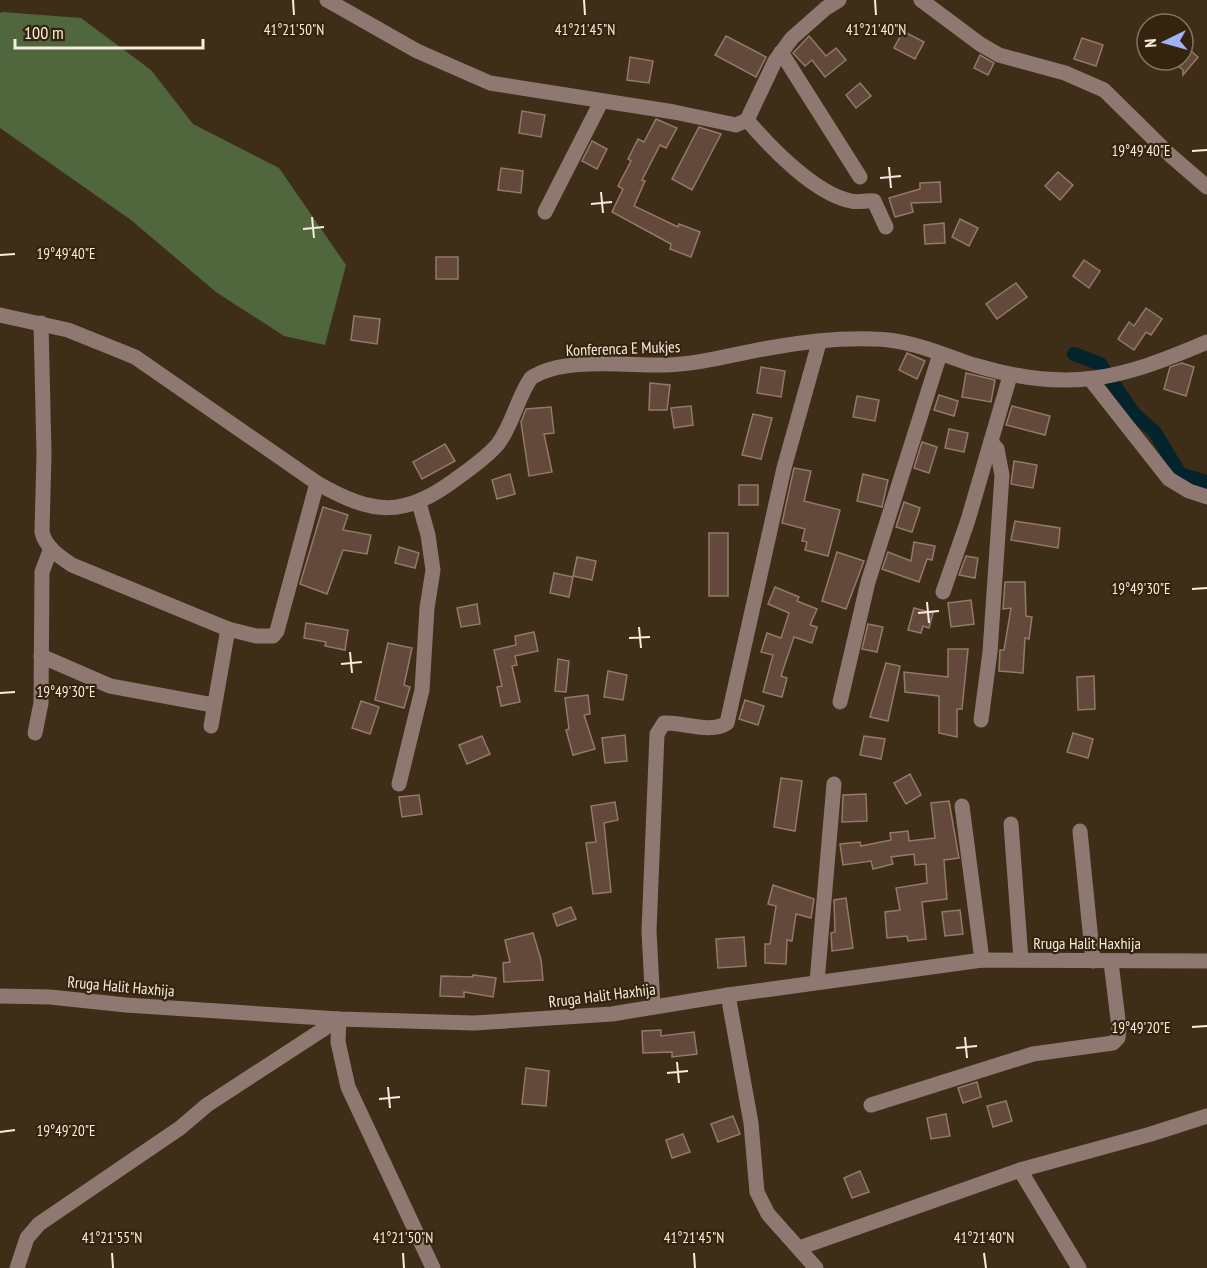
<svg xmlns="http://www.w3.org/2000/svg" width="1207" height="1268" font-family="'PT Sans Narrow',sans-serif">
<rect width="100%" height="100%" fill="#3e2e18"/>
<!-- forest -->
<polygon fill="#50663c" points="3,12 81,18 151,70 193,124 279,168 346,265 325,345 284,336 216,292 131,220 0,128 0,13"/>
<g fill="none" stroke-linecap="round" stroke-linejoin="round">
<!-- canal -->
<polyline stroke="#03242d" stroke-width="14" points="1074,354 1100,364 1134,414 1154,431 1180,474 1207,482"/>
</g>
<!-- building -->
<g fill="#63493b" stroke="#947869" stroke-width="1.5">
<polygon points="903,31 924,42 915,59 894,48"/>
<polygon points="726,36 766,57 756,77 715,55"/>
<polygon points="809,36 826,56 836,48 846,60 825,77 812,60 805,66 793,53"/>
<polygon points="1082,38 1103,45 1096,66 1074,59"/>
<polygon points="1183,44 1198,57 1183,75 1183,70 1171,60 1183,60"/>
<polygon points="980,55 994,63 988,75 974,68"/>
<polygon points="630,57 653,61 649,83 627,80"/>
<polygon points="860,83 871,96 856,108 846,95"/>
<polygon points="522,111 545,115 541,137 519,133"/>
<polygon points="656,119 677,128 666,148 660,145 642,180 645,181 634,206 678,227 679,224 700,232 691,257 670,249 671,244 612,212 623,189 618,186 631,161 628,159 638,139 644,142"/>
<polygon points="699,127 721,134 692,190 672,179"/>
<polygon points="592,141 607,149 597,169 582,161"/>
<polygon points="501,168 523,171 521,193 498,190"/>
<polygon points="1058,172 1073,185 1060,200 1045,186"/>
<polygon points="940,182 941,202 911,203 913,212 895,217 889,198 920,189 920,183"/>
<polygon points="960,219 978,228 969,246 952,237"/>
<polygon points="944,223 945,243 925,244 924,225"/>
<rect x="436" y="257" width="22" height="22"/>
<polygon points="1084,260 1100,271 1089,288 1073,276"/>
<polygon points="1016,283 1027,297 997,319 986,304"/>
<polygon points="1146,308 1162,319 1151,335 1146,332 1134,350 1118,339 1129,322 1134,326"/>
<polygon points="354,316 380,319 377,344 351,340"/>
<polygon points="907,353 925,361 917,379 899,370"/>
<polygon points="1182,363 1194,367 1186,396 1164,389 1170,367"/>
<polygon points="761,367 785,371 781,397 757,393"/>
<polygon points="966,373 995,380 991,402 962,397"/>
<polygon points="650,383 670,385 667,410 649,410"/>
<polygon points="939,395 958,401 954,416 934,410"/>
<polygon points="857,396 879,400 875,421 853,417"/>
<polygon points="691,406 693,425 674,428 671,408"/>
<polygon points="1012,406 1050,416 1045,435 1006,425"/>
<polygon points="551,407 554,433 544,434 552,472 529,476 521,422 526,409"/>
<polygon points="753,414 772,418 761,459 742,455"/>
<polygon points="949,429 968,433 964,452 945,448"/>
<polygon points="922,442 937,447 929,473 914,468"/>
<polygon points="445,444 455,461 422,479 413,462"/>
<polygon points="1014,461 1037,465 1033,488 1011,484"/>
<polygon points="794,468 811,471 804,501 840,510 828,556 805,550 807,542 802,541 805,529 782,523"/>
<polygon points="510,474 515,494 497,499 492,480"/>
<polygon points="863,474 888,480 882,507 857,501"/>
<rect x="739" y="485" width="19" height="20"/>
<polygon points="904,502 920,508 912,532 896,527"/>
<polygon points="323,507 348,515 343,530 371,535 367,554 343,550 327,594 300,584"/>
<polygon points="1015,521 1060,528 1058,548 1011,540"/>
<rect x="709" y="533" width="19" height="63"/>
<polygon points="914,542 935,546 932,560 927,559 919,582 882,569 888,552 911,561"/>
<polygon points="399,547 419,553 415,568 395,563"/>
<polygon points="837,552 864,561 846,609 822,601"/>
<polygon points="966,556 978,558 975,578 959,575"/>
<polygon points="577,557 596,561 592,580 573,576"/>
<polygon points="554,573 573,577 569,597 550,593"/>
<polygon points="1005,582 1025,582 1026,616 1032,617 1029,639 1025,638 1023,673 999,671 1000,650 1004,650 1011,608 1003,609"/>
<polygon points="775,587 799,597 797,601 817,609 810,625 817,627 812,643 794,637 781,676 787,678 782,697 763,692 773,655 761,652 767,633 781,638 789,613 768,604"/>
<polygon points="971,600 974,624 951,627 948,603"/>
<polygon points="477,604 480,624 461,627 457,608"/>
<polygon points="914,608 933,613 929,628 923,626 921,633 908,630"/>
<polygon points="306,623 348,630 345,650 325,646 326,642 304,638"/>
<polygon points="868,624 883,627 877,652 862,649"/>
<polygon points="534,632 538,651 515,656 517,665 512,666 520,702 501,706 497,687 502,686 494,650 516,645 515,636"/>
<polygon points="388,643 412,648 404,685 410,687 404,708 375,700"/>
<polygon points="948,649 968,649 962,709 957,709 957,737 939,733 939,696 905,692 904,672 948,677"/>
<polygon points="558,659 569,661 566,692 555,691"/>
<polygon points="886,663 900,666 888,721 870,717"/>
<polygon points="608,671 627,675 623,700 604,697"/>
<polygon points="1094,676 1095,709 1078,710 1077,677"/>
<polygon points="588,695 590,714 584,715 595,749 573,755 566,730 569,729 565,698"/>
<polygon points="745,700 764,706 758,725 739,719"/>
<polygon points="361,701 379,707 370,734 352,728"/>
<polygon points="1073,733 1093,739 1088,758 1067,752"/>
<polygon points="625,735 627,761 605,763 602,738"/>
<polygon points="482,736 490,754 467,764 459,745"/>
<polygon points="864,736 885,739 881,759 860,755"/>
<polygon points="910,774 921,795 906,804 894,783"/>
<polygon points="781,778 802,781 795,831 774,827"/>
<polygon points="866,794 867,821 842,822 843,795"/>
<polygon points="419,795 422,814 402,817 399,797"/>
<polygon points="949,801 959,858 944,860 947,899 922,902 926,939 908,941 907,936 887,938 885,912 900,910 896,888 927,883 926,864 915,865 914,854 891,857 893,864 873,869 871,861 843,865 840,844 860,842 861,846 891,840 890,833 908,831 909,841 935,838 931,803"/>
<polygon points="615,802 618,820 604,823 611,892 593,894 586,843 596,842 591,806"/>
<polygon points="773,885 814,899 811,918 796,914 792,941 787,940 786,964 765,963 765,944 770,944 776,906 768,904"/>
<polygon points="846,898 853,948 832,951 831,933 835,932 834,900"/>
<polygon points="571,907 576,919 557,926 553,914"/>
<polygon points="960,910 963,934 945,936 942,912"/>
<polygon points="533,933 541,960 543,980 504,982 503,963 510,962 505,940"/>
<polygon points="744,937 746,966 718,968 716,939"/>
<polygon points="473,975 496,978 493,997 464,992 464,997 440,996 441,976 473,977"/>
<polygon points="661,1030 661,1036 694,1032 697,1054 672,1057 672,1052 643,1053 642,1031"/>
<polygon points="526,1068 549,1071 546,1106 522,1104"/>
<polygon points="977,1082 981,1097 963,1103 958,1088"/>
<polygon points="1006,1101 1012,1121 993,1127 987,1106"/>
<polygon points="946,1114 950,1136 931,1139 927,1118"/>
<polygon points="733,1116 740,1134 718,1142 711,1124"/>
<polygon points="683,1134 690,1152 672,1158 666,1140"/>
<polygon points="860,1171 869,1192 852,1198 844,1178"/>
</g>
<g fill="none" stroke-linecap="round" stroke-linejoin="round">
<!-- minor -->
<g stroke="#8e7871" stroke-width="15">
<polyline points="327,0 417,51 490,83 674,112 736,125 747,120 775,61 792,38 826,8 839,0"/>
<polyline points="921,0 980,44 999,55 1065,73 1104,90 1170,155 1207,187"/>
<polyline points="781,52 860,177"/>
<path d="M747,120C770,147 815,194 851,201C859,203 866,200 874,201L886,227"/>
<polyline points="545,212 601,102"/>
<path d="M0,315L68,330L135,357L317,483C373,515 404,518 456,479C470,469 487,457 498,444C513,424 517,398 531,378C564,356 627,366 665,365C701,364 734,354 769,348C802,342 839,338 873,339C908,339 941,354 974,365C1068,393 1119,380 1207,342"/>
<path d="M41,323L44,454L42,532C45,547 60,557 72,565L228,629L256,636H273L277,631L317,483"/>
<polyline points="1091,380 1169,479 1189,491 1207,497"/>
<polyline points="943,592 968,520 1010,376"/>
<polyline points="41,656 110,686 213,705"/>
<polyline points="840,702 868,582 940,354"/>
<polyline points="981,720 990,652 1002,475 997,449 991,442"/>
<polyline points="211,726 228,629"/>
<polyline points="35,733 41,703 42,572 51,548"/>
<polyline points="399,784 422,690 427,608 433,570 428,535 419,503"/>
<polyline points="962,806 982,960"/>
<polyline points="1011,824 1021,960"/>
<polyline points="1080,831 1093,961"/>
<polyline points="817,982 834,784"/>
<polyline points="728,995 751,1123 757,1192 768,1214 816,1268"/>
<polyline points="0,996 50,997 126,1005 339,1019 474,1023 612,1014 728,995 982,960 1207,961"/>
<path d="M653,1007L649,931L657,734L664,723C683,722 711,734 727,723L784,468L819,343"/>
<polyline points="339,1019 338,1042 348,1087 433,1268"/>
<polyline points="871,1105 1033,1054 1113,1043 1118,1038 1119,1028 1111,962"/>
<polyline points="1020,1170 1079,1268"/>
<polyline points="799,1248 1020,1170 1151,1134 1207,1116"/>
<polyline points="17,1268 27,1238 39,1224 180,1128 207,1105 339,1019"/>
</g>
</g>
<!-- ticks -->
<path fill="none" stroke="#f7ecdf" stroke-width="2" d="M293,0L294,15M584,0L585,15M875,0L876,15M1192,151L1207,150M889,167L891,188M880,178L901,176M601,192L603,213M591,204L612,202M312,217L314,238M303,229L324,227M0,255L15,254M1192,589L1207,588M927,602L929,623M918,613L939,611M639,627L641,648M629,638L650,637M350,652L352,673M341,664L362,662M0,693L15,692M1192,1027L1207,1026M965,1037L967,1058M956,1048L977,1046M677,1062L679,1083M667,1073L688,1071M388,1087L390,1108M379,1099L400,1097M0,1132L15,1130M112,1253L113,1268M403,1253L404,1268M694,1253L695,1268M984,1253L986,1268"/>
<g text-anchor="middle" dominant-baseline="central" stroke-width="4.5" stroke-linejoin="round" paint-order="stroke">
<!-- street labels -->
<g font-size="16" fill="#f7ecdf" stroke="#34240e">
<text transform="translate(623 348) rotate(-2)">Konferenca E Mukjes</text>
<text x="1087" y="943">Rruga Halit Haxhija</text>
<text transform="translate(121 986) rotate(5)">Rruga Halit Haxhija</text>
<text transform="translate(602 995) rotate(-7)">Rruga Halit Haxhija</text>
</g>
</g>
<g font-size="15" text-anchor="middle" fill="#f7ecdf" stroke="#34240e" stroke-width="4.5" stroke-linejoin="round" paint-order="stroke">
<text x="294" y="35">41°21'50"N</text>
<text x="585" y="35">41°21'45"N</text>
<text x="876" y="35">41°21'40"N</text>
<text x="1141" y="156">19°49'40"E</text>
<text x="66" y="259">19°49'40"E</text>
<text x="1141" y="594">19°49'30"E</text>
<text x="66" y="697">19°49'30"E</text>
<text x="1141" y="1033">19°49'20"E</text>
<text x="66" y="1136">19°49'20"E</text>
<text x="112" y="1243">41°21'55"N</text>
<text x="403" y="1243">41°21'50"N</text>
<text x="694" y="1243">41°21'45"N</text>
<text x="984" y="1243">41°21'40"N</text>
</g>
<!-- north arrow -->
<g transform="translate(1165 42) rotate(265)"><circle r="28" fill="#34240e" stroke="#827462" stroke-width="1.5"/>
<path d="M0-4.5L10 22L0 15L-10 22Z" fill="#9fb3fd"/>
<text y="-9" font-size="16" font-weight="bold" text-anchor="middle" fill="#f7ecdf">N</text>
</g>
<!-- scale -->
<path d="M15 39v9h188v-9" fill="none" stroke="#f7ecdf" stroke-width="3"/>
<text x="24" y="39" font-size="18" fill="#f7ecdf" stroke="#34240e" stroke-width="4.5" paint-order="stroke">100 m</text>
</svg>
